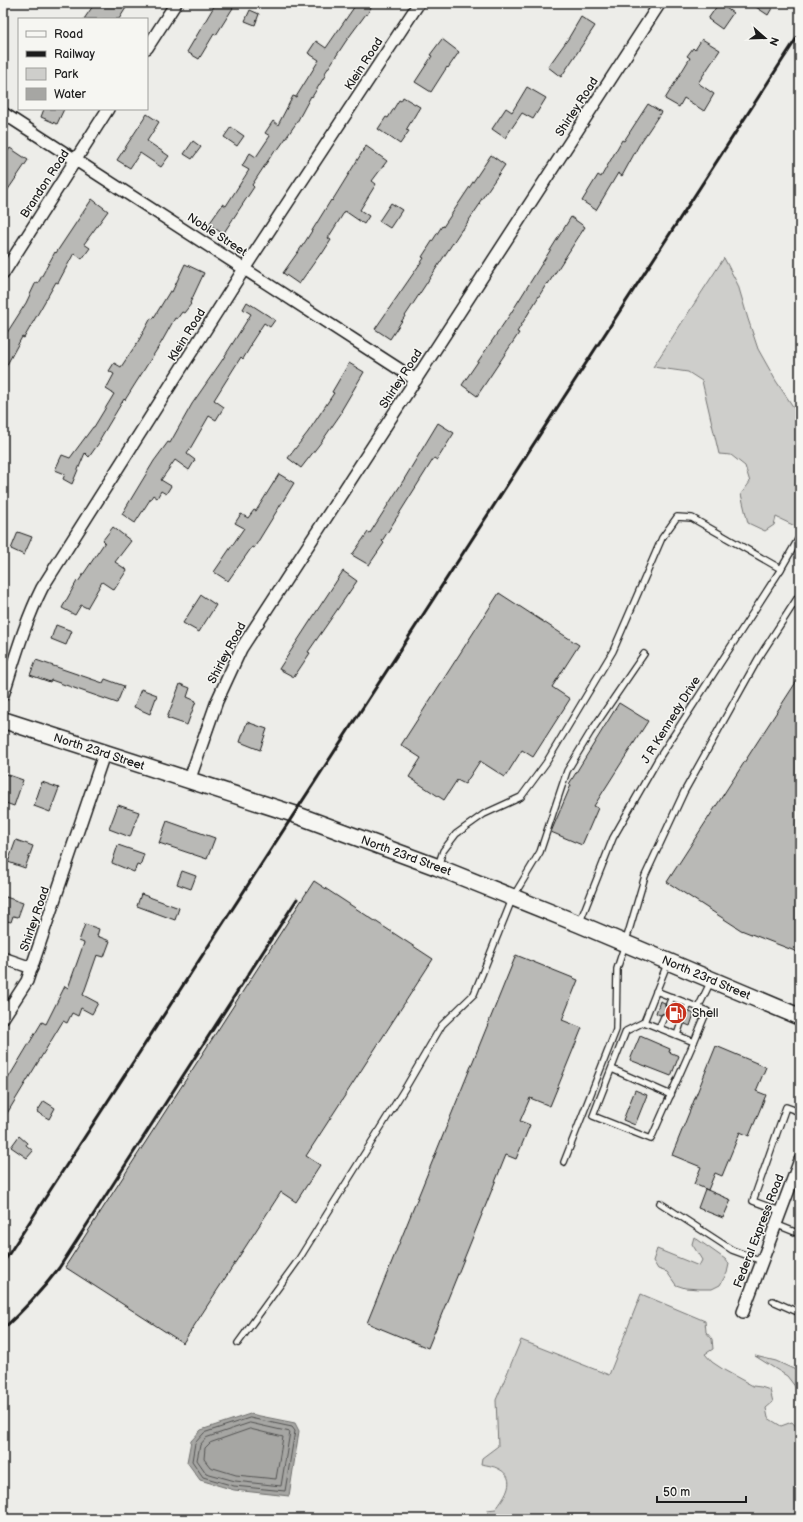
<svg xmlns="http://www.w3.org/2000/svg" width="803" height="1522" font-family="'Balsamiq Sans',sans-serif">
<rect width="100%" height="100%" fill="#edede9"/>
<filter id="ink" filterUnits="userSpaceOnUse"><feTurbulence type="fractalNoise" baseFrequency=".025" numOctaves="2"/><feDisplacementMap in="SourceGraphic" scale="8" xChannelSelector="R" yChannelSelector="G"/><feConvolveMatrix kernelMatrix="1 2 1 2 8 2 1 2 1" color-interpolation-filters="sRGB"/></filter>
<g filter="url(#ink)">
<!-- green -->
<g fill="#cececb" stroke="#757574">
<polygon points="724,258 738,285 748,319 758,349 776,381 800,417 800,523 797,527 776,517 774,525 765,531 748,523 741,494 750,482 745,466 731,455 719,454 702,381 688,372 653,367"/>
<polygon points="694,1237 725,1259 729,1264 727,1273 720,1285 712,1289 700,1289 685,1288 676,1285 667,1272 658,1269 653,1261 657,1249 699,1266 702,1260 692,1244"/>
<path d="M641,1294L705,1321L706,1332L712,1339L713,1349L705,1354L712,1362L724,1370L753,1386L761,1387L770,1390L773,1402L766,1408L768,1418L781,1426L792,1422L800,1431V1504L797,1519H490L487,1510L496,1509C505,1497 518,1479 499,1469C494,1466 486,1465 481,1464L482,1458L498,1446L496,1400L521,1340L609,1375Z"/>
<polygon points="755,1356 776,1361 800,1372 800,1393 787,1376"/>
</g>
<!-- water -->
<polygon fill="#a6a6a3" stroke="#6f6f6d" points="250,1414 295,1423 299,1431 289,1496 234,1490 200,1480 187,1462 191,1441 201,1430"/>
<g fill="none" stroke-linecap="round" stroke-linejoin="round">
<!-- shore -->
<g stroke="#535352" stroke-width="1">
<polygon points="250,1418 292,1427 295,1431 285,1491 234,1486 203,1477 192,1461 195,1443 204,1433"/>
<polygon points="250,1423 290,1432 281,1486 235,1481 206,1473 197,1460 200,1445 206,1438"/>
<polygon points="250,1429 283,1437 276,1479 236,1475 210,1467 204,1459 205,1448 210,1443"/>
</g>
</g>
<!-- building -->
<g fill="#b9b9b6" stroke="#1c1c1c">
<polygon points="95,3 129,3 119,19 84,19"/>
<polygon points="216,3 236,3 216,35 214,34 199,59 187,52"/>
<polygon points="357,3 373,3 367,15 366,14 346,41 325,73 326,74 312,97 311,96 297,122 277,151 275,150 252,185 254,187 223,234 209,224 223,204 226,206 249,170 242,166 250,153 256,157 270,136 265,133 273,121 278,125 293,96 296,97 319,60 308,53 316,41 326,48"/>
<polygon points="719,3 733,13 722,29 708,19"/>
<polygon points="750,3 775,3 768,15"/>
<polygon points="250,10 259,14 255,25 245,21"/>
<polygon points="581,17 595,26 561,77 548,67 568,39"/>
<polygon points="442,39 459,52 448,68 447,67 431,92 415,82 432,56 430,55"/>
<polygon points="702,39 720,50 698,83 714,94 704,111 684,98 679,107 665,99 690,58 687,56 693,48 695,50"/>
<polygon points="527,87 546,98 533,119 522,113 505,138 492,129 506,108 512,112"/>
<polygon points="403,97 420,107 406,130 409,131 400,144 378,129 386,117 388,118 399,100 401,101"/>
<polygon points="648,104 661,112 639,145 622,176 618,173 596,210 582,201 598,175 601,177 622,140 624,141"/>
<polygon points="44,109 64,109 57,124 41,117"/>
<polygon points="147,114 159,122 147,141 169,156 161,167 140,153 130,168 117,160"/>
<polygon points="231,127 244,136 237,146 224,137"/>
<polygon points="193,141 201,147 192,159 184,154"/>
<polygon points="366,146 387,161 372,181 376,184 360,210 369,216 364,224 345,211 328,238 331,240 322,254 321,253 299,284 283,273 305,242 331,200 332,201"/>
<polygon points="10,148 28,160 3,197 3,158"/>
<polygon points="491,155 505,165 479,203 480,204 463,229 462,229 390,339 375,329 424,258 422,257 442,226 443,227"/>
<polygon points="92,199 108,211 84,244 90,248 82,259 74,253 58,283 56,282 24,338 22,337 3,372 3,339 26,303 36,282 38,283 55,252 56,253"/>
<polygon points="391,203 402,210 390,228 379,221"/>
<polygon points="571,217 585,227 548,284 547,283 517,332 519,333 477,396 462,385 511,313"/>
<polygon points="185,264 204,273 190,303 191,304 184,313 182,312 177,319 175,318 161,343 125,400 124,399 100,439 101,440 89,457 85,453 72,484 63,479 65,474 55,470 62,455 70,458 93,427 94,427 114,394 106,389 114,374 109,371 114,363 121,367 139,340 151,318 153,319 170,291 172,292"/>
<polygon points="247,302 275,320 270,327 264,323 251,343 252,344 243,359 241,357 214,400 224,407 216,420 209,416 187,454 195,460 189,470 175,460 161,480 171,486 166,494 161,491 157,498 153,495 135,523 122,514 154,461 168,442 170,443 192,404 221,362 251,314 243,309"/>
<polygon points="349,363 364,372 341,411 342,412 322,441 301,468 288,458 308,432 334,393 332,392"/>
<polygon points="438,423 454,433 437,460 434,458 382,541 384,543 369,565 352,555 368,532 370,533 400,486"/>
<polygon points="279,474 294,483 254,548 252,547 228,581 214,572 244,528 235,523 241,514 248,518 254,510 256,511"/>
<polygon points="113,527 131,541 115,562 127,570 114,590 102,582 87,608 81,605 75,615 62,608 77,581 78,582 105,542 103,540"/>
<polygon points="18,532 32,537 24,555 11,549"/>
<polygon points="343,571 357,581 308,652 310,653 294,677 279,669"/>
<polygon points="499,593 579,645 552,687 570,699 533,757 522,750 505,777 480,761 465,784 457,780 444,800 409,777 421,758 401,745"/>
<polygon points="201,595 216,605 199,632 183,623"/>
<polygon points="56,625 72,631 66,645 51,639"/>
<polygon points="36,660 103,683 105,679 124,686 117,703 51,680 50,682 30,675"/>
<polygon points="800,676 800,953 741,930 667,882"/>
<polygon points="180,684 190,688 187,697 196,701 187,725 167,718"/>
<polygon points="141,689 157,695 150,714 134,707"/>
<polygon points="619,703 648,721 594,806 598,808 582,845 551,832 571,785 569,784"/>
<polygon points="247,722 267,729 260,750 240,742"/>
<polygon points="3,773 23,780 14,806 3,802"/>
<polygon points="42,782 59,788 50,812 34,806"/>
<polygon points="118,805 139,812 130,837 109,829"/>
<polygon points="167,821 215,838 207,859 159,843"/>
<polygon points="16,840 33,846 25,868 8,862"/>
<polygon points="118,845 144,854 140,866 137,865 134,872 112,863"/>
<polygon points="182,871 196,876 191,889 177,884"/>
<polygon points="314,881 433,959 306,1156 320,1165 296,1202 281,1192 183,1343 65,1267"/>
<polygon points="141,894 179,908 175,920 137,906"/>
<polygon points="3,896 23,903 18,917 13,916 11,922 3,920"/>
<polygon points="85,924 99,929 97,936 110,941 104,957 97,955 83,995 98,1003 92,1014 81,1008 78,1016 72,1013 67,1023 63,1021 3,1120 3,1087 42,1022 46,1024 65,986 68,988 84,943 79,941"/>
<polygon points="516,955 578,980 562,1020 582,1028 550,1106 530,1098 520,1121 530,1125 516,1159 506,1155 428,1348 367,1323"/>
<polygon points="660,1001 665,1003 665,1006 668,1008 673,1006 682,1009 682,1013 685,1015 688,1015 690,1012 694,1014 690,1026 685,1024 683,1019 680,1019 677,1021 668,1018 668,1015 665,1013 660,1015 656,1013"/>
<polygon points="640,1036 670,1049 669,1052 679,1056 671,1076 630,1060"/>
<polygon points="716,1046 766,1067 756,1091 766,1095 749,1136 740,1132 722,1176 715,1173 708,1190 694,1184 701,1167 672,1155"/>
<polygon points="635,1090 647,1095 635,1125 623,1120"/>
<polygon points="44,1101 55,1108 49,1119 37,1112"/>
<polygon points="19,1136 27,1143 26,1145 33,1151 27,1158 11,1147"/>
<polygon points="705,1189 731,1200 723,1218 698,1208"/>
</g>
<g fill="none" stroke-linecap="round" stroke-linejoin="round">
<!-- lane casing -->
<g stroke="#1c1c1c" stroke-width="8">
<g id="lane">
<polyline points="438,866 443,851 456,834 484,814 521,797 546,763 613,651 662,538 677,517 692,518 781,569"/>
<polyline points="579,924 613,838 657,761 781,569 800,536"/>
<polyline points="656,991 707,1011 694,1042 644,1022 668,962"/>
<polyline points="669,1004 672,997"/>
<polyline points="698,1008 711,981"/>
<polyline points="686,1011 689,1004"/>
<polyline points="644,1022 626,1031 593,1116 651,1139 694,1042"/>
<polyline points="659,1028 664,1017"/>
<polyline points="677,1035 681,1023"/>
<polyline points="612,1069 671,1095"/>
<polyline points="564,1162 616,1030 617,969 625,944 645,876 684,792 758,659 800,594"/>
<polyline points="660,1203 732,1250 762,1261"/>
<polyline points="780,1211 753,1201 786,1107 800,1112"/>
<polyline points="775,1224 800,1234"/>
<polyline points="773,1301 800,1313"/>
<polyline points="238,1343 299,1259 407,1085 442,1025 474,994 513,897 540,852 567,771 590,733 644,654"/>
</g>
</g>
<!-- street casing -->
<g stroke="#1c1c1c" stroke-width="14">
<g id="street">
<polyline points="147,48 176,3"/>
<polyline points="3,113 416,380"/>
<polyline points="3,274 108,109"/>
<path d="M3,695C15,658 25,622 42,588L244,269L419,3"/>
<polyline points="189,781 217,701 241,649 660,3"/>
<polyline points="3,958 32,968"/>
<polyline points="3,1018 27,981 104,754"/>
<polyline points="743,1312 800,1160"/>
</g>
</g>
<!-- secondary casing -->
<g stroke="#1c1c1c" stroke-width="19">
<polyline id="secondary" points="3,720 294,814 437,867 579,924 800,1017"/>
</g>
<!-- lane -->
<use href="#lane" stroke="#f6f6f2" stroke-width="5.5"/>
<!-- street -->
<use href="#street" stroke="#f6f6f2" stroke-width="11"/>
<!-- secondary -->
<use href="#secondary" stroke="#f6f6f2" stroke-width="16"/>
<!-- rail -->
<g stroke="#1c1c1c" stroke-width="3">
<polyline points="3,1263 800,33"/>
<path d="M3,1329C24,1310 42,1290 59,1268L297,899"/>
</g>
</g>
</g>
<!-- icons -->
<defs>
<g id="fuel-disc" transform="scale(1.15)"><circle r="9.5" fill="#c8321e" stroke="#f6f6f2"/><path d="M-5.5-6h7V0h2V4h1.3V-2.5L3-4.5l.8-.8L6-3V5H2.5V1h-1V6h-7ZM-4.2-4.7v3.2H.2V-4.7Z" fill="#fff"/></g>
</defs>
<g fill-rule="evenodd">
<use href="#fuel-disc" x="676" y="1013"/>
</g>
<g text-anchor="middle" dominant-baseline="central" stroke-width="3" stroke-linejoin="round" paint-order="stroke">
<!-- street labels -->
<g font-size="12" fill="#1c1c1c" stroke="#f6f6f2">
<text transform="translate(364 64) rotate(-57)">Klein Road</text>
<text transform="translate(577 107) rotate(-57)">Shirley Road</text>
<text transform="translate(45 184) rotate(-57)">Brandon Road</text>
<text transform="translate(217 235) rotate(33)">Noble Street</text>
<text transform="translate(187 335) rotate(-58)">Klein Road</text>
<text transform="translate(401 379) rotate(-57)">Shirley Road</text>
<text transform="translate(227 653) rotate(-62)">Shirley Road</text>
<text transform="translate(671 720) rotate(-58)">J R Kennedy Drive</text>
<text transform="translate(99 752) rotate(18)">North 23rd Street</text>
<text transform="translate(406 856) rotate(20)">North 23rd Street</text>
<text transform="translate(35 919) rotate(-71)">Shirley Road</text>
<text transform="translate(706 978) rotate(23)">North 23rd Street</text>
<text transform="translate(759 1231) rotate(-69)">Federal Express Road</text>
</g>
<!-- poi labels -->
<g font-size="12" fill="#1c1c1c" stroke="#f6f6f2" text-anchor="start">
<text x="692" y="1013">Shell</text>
</g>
</g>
<!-- margin -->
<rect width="803" height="1522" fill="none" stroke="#f6f6f2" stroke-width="16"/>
<rect x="8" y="8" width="787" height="1506" fill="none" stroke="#1c1c1c" stroke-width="1.5" filter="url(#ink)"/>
<!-- legend -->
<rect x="18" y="18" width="130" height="92" fill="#f6f6f2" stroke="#9f9f9c"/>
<rect x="26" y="31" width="20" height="6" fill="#f6f6f2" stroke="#9f9f9c"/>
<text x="54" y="38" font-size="12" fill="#1c1c1c">Road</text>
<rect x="26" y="51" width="20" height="6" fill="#1c1c1c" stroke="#9f9f9c"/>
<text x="54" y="58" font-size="12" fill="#1c1c1c">Railway</text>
<rect x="26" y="68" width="20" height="12" fill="#cececb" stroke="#9f9f9c"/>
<text x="54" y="78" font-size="12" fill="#1c1c1c">Park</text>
<rect x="26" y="88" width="20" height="12" fill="#a6a6a3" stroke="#9f9f9c"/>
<text x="54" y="98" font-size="12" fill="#1c1c1c">Water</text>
<!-- north arrow -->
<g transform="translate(765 38) rotate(110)" stroke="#f6f6f2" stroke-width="3" paint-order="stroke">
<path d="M0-3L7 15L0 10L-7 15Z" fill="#1c1c1c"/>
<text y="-6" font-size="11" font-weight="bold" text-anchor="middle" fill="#1c1c1c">N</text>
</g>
<!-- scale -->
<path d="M657 1496v6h89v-6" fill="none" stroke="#1c1c1c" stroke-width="2"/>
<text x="663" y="1496" font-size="12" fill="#1c1c1c" stroke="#f6f6f2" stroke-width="3" paint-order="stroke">50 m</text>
</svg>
